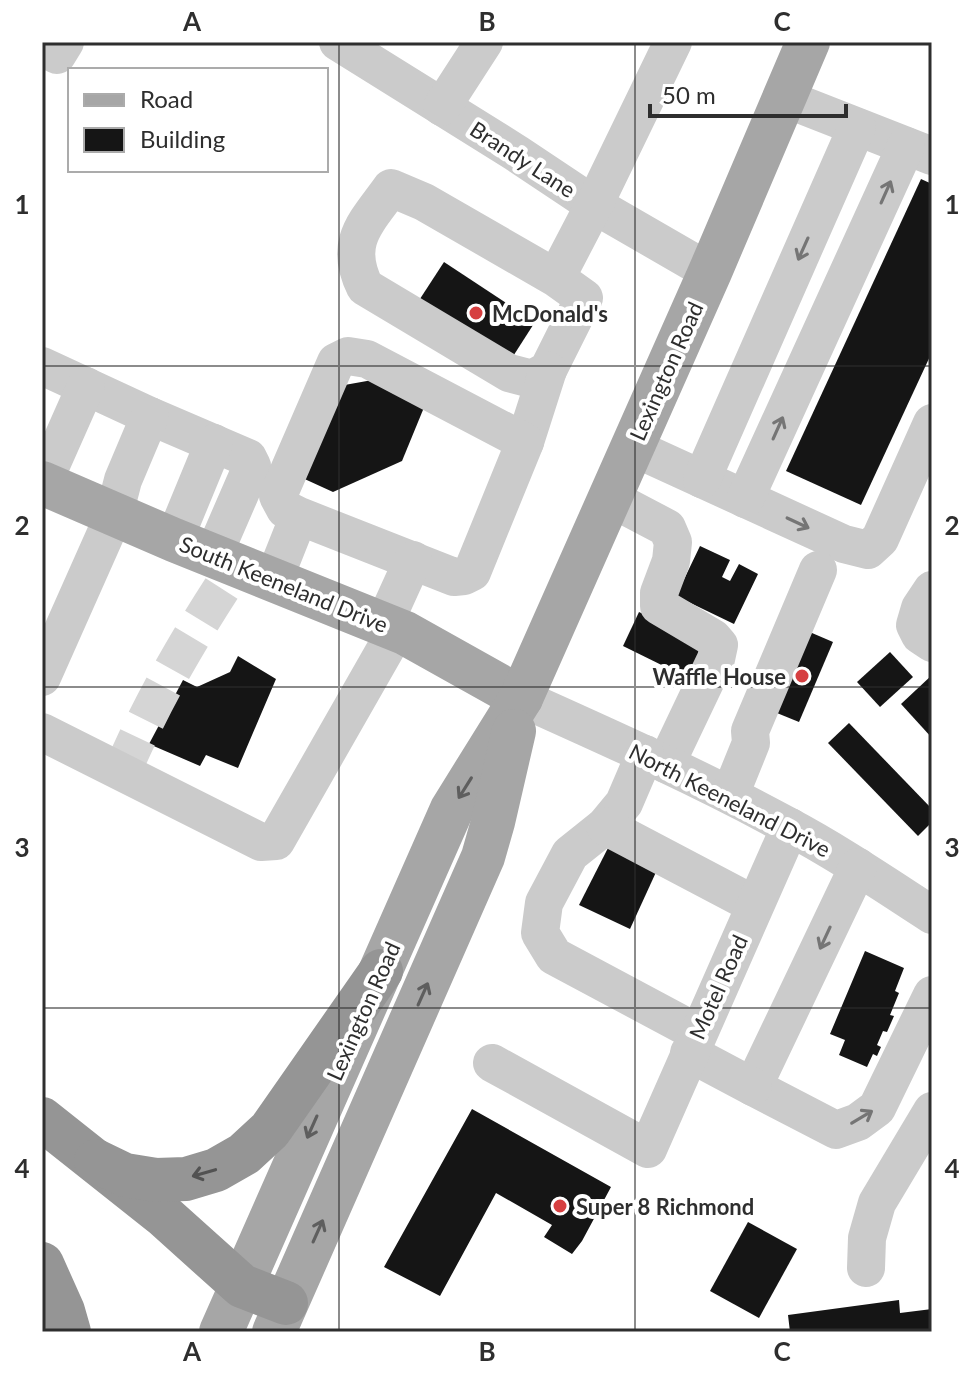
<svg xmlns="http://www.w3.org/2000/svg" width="974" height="1374" font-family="Lato,sans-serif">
<rect width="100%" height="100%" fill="#fff"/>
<!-- building -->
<g fill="#151515">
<polygon points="921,179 932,184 932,352 861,505 786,471"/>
<polygon points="444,262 535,322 510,361 416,305"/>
<polygon points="378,379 425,405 402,461 333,492 298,476 339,386"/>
<polygon points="700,546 730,560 722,577 730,581 739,564 758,574 734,624 676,596"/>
<polygon points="639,612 708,645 692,680 623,646"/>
<polygon points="805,630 833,642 799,722 772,711"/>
<polygon points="890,652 913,677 880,707 857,682"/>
<polygon points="238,656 276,679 238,768 206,755 200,766 149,744 183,680 197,687 230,672"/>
<polygon points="932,675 932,738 901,704"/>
<polygon points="849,723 932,809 932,822 918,836 828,743"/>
<polygon points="609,846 657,870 630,929 579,905"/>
<polygon points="865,951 904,968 895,991 899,993 890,1015 894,1016 887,1032 883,1031 877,1045 881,1047 877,1056 873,1054 867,1067 839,1055 845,1040 830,1034"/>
<polygon points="472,1109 611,1187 582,1241 572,1254 544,1237 552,1225 496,1193 440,1296 384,1267"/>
<polygon points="748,1222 797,1249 759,1318 710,1291"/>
<polygon points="899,1300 900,1313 932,1309 932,1332 790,1332 788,1315"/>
</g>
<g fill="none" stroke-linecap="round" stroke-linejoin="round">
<!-- minor-tunnel -->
<path stroke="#d5d5d5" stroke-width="38" stroke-dasharray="38 19" stroke-linecap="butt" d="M122,772C153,699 193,631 237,565"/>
<!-- minor -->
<g stroke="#cbcbcb" stroke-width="38">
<polyline points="338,42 516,153 594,205 710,272"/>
<polyline points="42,47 57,55 65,42"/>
<polyline points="784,98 932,156"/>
<polyline points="442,107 484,42"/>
<path d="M556,278L424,202L391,188C366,223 343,242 365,287L509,373L532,379L548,370L584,298L556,278L594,205L673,42"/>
<polyline points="42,366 150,416 248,458 252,466 213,556"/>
<polyline points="525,442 548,370"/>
<polyline points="632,447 844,544 868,550 880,539 932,423"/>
<polyline points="702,479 857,127"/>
<polyline points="43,483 86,386"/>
<polyline points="610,498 667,528 673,542 671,561 659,593 659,606 713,638 719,645 716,659 666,764"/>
<polyline points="745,499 906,146"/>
<polyline points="174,540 214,443"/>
<polyline points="274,579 299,516 285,509 278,496 336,362 348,356 367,359 525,442 472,572 464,576 454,577 299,516"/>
<polyline points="932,590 920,608 915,625 920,635 932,643"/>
<polyline points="384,624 413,560"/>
<polyline points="42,677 114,515 123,480 150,416"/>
<path d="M521,698C610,738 700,778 786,825C837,852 884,884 932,915"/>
<polyline points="42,732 261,842 276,841 397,629"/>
<polyline points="645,754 624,803 605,826 570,854 544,903 540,933 554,956 698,1033"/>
<polyline points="730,795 751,743 750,731 818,570"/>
<polyline points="605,826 755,905"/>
<polyline points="858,867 753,1087 836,1130 858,1122 877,1108 932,995"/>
<polyline points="689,1053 753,1087"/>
<polyline points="492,1063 648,1149 790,827"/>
<polyline points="866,1268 867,1238 877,1203 932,1111"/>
</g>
<!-- major -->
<g stroke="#a6a6a6" stroke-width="44">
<polyline points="42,483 174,540 405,633 521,698"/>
<polyline points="221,1332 452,809 521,698 710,272 808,42"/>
<polyline points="274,1332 483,857 493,822 514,731"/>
</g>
<!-- highway -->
<g stroke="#959595" stroke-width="44">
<polyline points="42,1119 163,1215 242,1286 286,1303"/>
<polyline points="96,1161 125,1175 156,1180 186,1179 216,1170 244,1154 270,1130 381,971"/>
<polyline points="42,1264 63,1311 69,1332"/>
</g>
</g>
<!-- one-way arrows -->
<defs><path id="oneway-shaft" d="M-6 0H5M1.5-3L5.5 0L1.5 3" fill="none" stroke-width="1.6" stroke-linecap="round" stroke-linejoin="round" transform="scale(2)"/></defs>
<g stroke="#757575">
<use href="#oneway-shaft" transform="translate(886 192) rotate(-66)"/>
<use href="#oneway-shaft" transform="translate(803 249) rotate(114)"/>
<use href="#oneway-shaft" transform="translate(778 428) rotate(-66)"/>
<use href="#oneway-shaft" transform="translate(798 523) rotate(25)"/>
<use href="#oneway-shaft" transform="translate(825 938) rotate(115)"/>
<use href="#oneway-shaft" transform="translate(862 1117) rotate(-31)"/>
</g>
<g stroke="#5e5e5e">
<use href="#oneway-shaft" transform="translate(465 788) rotate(122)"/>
<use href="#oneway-shaft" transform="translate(423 994) rotate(-66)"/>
<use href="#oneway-shaft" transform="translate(312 1127) rotate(114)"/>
<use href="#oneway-shaft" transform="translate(318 1231) rotate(-66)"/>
</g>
<use stroke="#525252" href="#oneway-shaft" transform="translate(204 1173) rotate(164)"/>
<!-- grid -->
<path fill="none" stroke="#2e2e2e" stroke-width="2" stroke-opacity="0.55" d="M339,42V1332M635,42V1332M42,366H932M42,687H932M42,1008H932"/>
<!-- markers -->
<g fill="#d63f40" stroke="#fff" stroke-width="3">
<circle cx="476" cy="313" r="8"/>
<circle cx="802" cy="676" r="8"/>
<circle cx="560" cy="1206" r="8"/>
</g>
<g text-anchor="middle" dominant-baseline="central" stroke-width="8" stroke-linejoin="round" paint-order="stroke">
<!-- street labels -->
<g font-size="22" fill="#2e2e2e" stroke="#fff">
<text transform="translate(523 159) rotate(33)">Brandy Lane</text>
<text transform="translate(666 371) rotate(-66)">Lexington Road</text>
<text transform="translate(284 584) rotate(22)">South Keeneland Drive</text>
<text transform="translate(730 800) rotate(27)">North Keeneland Drive</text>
<text transform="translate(718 987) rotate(-66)">Motel Road</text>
<text transform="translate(363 1011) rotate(-66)">Lexington Road</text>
</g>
<!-- poi labels -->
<g font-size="22" font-weight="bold" fill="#2e2e2e" stroke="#fff" text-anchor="start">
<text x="492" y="313">McDonald's</text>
<text x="786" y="676" text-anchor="end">Waffle House</text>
<text x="576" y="1206">Super 8 Richmond</text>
</g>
</g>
<!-- border -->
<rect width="974" height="1374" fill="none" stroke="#ffffff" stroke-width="88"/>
<!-- legend -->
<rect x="68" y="68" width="260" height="104" fill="#ffffff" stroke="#ababab" stroke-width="2"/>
<rect x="84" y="94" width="40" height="12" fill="#a6a6a6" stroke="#ababab" stroke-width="2"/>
<text x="140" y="108" font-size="24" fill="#2e2e2e">Road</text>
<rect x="84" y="128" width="40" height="24" fill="#151515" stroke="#ababab" stroke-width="2"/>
<text x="140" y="148" font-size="24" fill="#2e2e2e">Building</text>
<!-- scale -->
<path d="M650 104v12h196v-12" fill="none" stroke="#2e2e2e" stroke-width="4"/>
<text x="662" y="104" font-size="24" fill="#2e2e2e" stroke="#ffffff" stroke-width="6" paint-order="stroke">50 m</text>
<rect x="44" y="44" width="886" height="1286" fill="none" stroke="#2e2e2e" stroke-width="3"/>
<g font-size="26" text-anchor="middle" font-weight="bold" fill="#2e2e2e">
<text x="192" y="31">A</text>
<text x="487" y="31">B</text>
<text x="782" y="31">C</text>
<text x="22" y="214">1</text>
<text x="952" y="214">1</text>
<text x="22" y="535">2</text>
<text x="952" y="535">2</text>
<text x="22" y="857">3</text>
<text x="952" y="857">3</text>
<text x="22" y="1178">4</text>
<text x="952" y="1178">4</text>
<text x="192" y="1361">A</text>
<text x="487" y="1361">B</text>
<text x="782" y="1361">C</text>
</g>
</svg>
